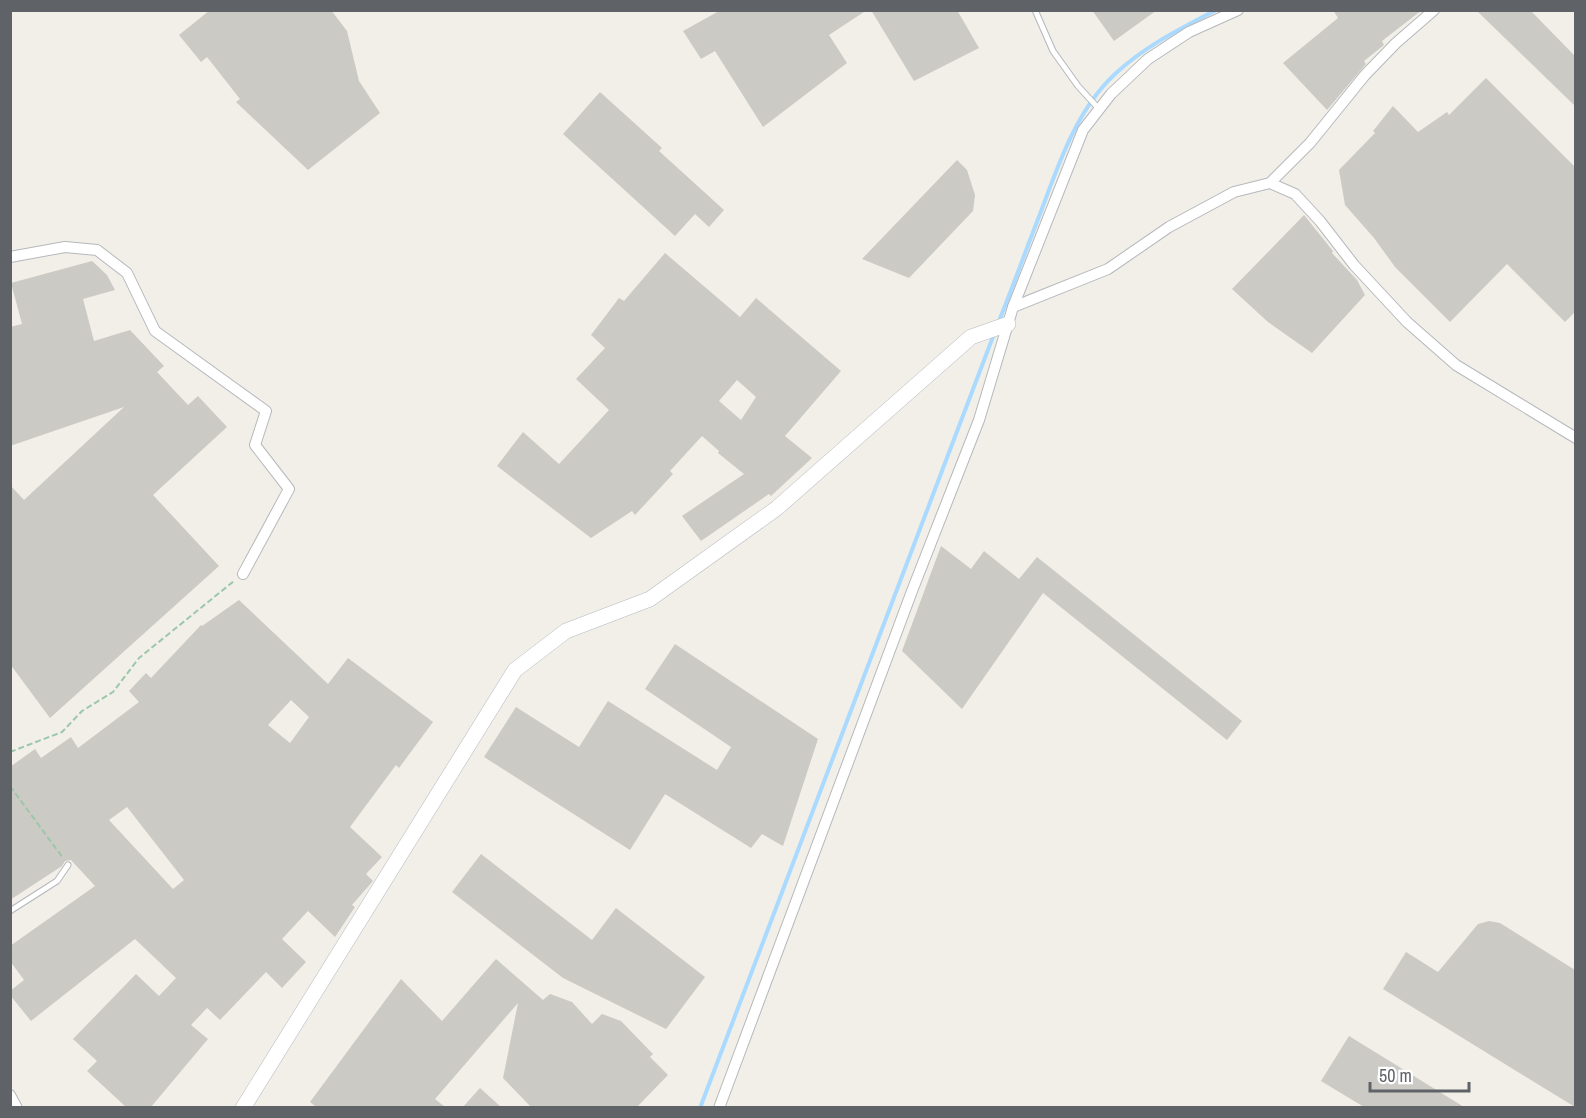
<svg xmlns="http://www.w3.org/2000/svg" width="1586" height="1118" font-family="'Archivo Narrow',sans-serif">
<rect width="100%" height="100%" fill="#f1efe8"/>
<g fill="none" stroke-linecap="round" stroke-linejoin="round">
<!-- stream -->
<g stroke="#aadaff" stroke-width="4">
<path d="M999,321C1013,286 1026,250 1040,214C1058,166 1076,110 1115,74C1145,46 1180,29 1216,10"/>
<polyline points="700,1108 994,334"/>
</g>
</g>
<!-- building -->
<g fill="#cccac5" fill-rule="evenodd">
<polygon points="210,10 331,10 347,31 359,81 380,113 308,170 236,102 240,99 207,57 201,62 179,35"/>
<polygon points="721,10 867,10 829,35 847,63 763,127 715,51 701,59 683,31"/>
<polygon points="871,10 957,10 979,48 914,81"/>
<polygon points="1092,10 1157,10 1114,41"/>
<polygon points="1333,10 1422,10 1382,41 1384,45 1364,61 1366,64 1327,110 1283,63 1338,18"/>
<polygon points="1476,10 1530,10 1575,56 1575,106"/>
<polygon points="1486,78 1575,167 1575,312 1565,322 1507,264 1450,322 1395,267 1374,238 1345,205 1339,170 1375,133 1373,131 1393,106 1418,132 1447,112 1449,115"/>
<polygon points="600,92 662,148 659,151 724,210 709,227 695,214 675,236 563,134"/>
<polygon points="957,160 967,170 975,195 973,211 909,278 862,259"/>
<polygon points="1304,215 1333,251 1332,253 1357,280 1365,295 1312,353 1268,322 1232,289"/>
<path d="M665,253L740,317L756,298L841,371L785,436L812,458L771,496L769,494L701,541L682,516L744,474L718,453L719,451L702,436L670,471L673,474L635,515L632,511L591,538L497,466L523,432L559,464L609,410L576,379L605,348L591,335L619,298L624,301ZM737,380L756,397L741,420L719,401Z"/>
<polygon points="92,261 107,275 115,290 83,299 94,341 130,330 164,366 157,372 188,405 198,396 227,427 153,495 219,566 50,718 10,664 10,485 24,500 124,407 10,446 10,327 22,324 11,283"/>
<polygon points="941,546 971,569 984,551 1019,579 1037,557 1242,721 1227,740 1043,593 962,709 902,651"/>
<path d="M239,600L328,684L348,658L433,722L399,768L396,765L350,827L382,857L366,874L373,881L352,905L355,907L335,937L308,911L282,939L306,962L282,988L266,972L220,1020L207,1008L191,1025L208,1039L151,1107H126L87,1071L97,1061L73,1039L136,974L159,996L176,978L135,939L31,1021L10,995V991L24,980L10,961V946L95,886L71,860L65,861L62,866L10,900V767L35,749L41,758L71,737L78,748L139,702L129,691L146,673L151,678L201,625L202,626ZM291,700L309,717L290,743L268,725ZM127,807L184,880L173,889L109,820Z"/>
<polygon points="675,644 818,739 783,846 762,834 751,848 665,794 630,850 484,757 516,707 579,747 608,701 717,770 731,747 645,689"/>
<polygon points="481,854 592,940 616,908 705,977 666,1029 563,978 452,892"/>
<polygon points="1489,921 1500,923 1575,970 1575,1107 1383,989 1406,952 1438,972 1478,924"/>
<polygon points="496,959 543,1000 550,994 572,1002 592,1024 602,1014 621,1021 653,1054 650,1057 668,1075 637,1107 531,1107 503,1078 518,1003 435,1099 445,1107 316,1107 310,1102 401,979 442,1021"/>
<polygon points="1349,1036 1464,1107 1364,1107 1321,1081"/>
<polygon points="480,1088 501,1107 463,1107"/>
</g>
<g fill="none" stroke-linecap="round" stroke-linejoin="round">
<!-- lane casing -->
<g stroke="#b5b8bc" stroke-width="7">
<g id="lane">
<polyline points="1035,10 1053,51 1078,86 1099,109"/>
<polyline points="10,911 57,881 68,865"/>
</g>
</g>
<!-- street casing -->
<g stroke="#b5b8bc" stroke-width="12">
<g id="street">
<polyline points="1270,183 1310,143 1365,75 1396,43 1434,10"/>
<polyline points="10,257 65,247 97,250 127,273 155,331 266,411 255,445 289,489 243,574"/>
<polyline points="1013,307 1108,269 1169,227 1234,192 1270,183 1295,194 1320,221 1354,265 1407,322 1456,365 1576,438"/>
<polyline points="10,1095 17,1108"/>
<polyline points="719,1108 912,591 979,420 1013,307 1083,130 1111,94 1148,59 1189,32 1238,10"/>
</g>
</g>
<!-- secondary casing -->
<g stroke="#b6babf" stroke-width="16">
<polyline id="secondary" points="243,1108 515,670 566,631 650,599 777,508 971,337 1008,324"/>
</g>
<!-- path -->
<g stroke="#9cc7a9" stroke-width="2" stroke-dasharray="6 3" stroke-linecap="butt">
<polyline points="10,752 62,732 82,711 113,692 139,658 234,581"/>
<polyline points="10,786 63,858"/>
</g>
<!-- lane -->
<use href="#lane" stroke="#fff" stroke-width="5"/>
<!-- street -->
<use href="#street" stroke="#fff" stroke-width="10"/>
<!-- secondary -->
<use href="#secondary" stroke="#fff" stroke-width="15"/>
</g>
<!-- border -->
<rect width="1586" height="1118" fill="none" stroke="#5f6368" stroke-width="24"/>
<!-- scale -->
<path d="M1370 1082v9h99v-9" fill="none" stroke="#5f6368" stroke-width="3"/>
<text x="1379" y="1082" font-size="18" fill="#5f6368" stroke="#ffffff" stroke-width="4.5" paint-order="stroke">50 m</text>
</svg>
